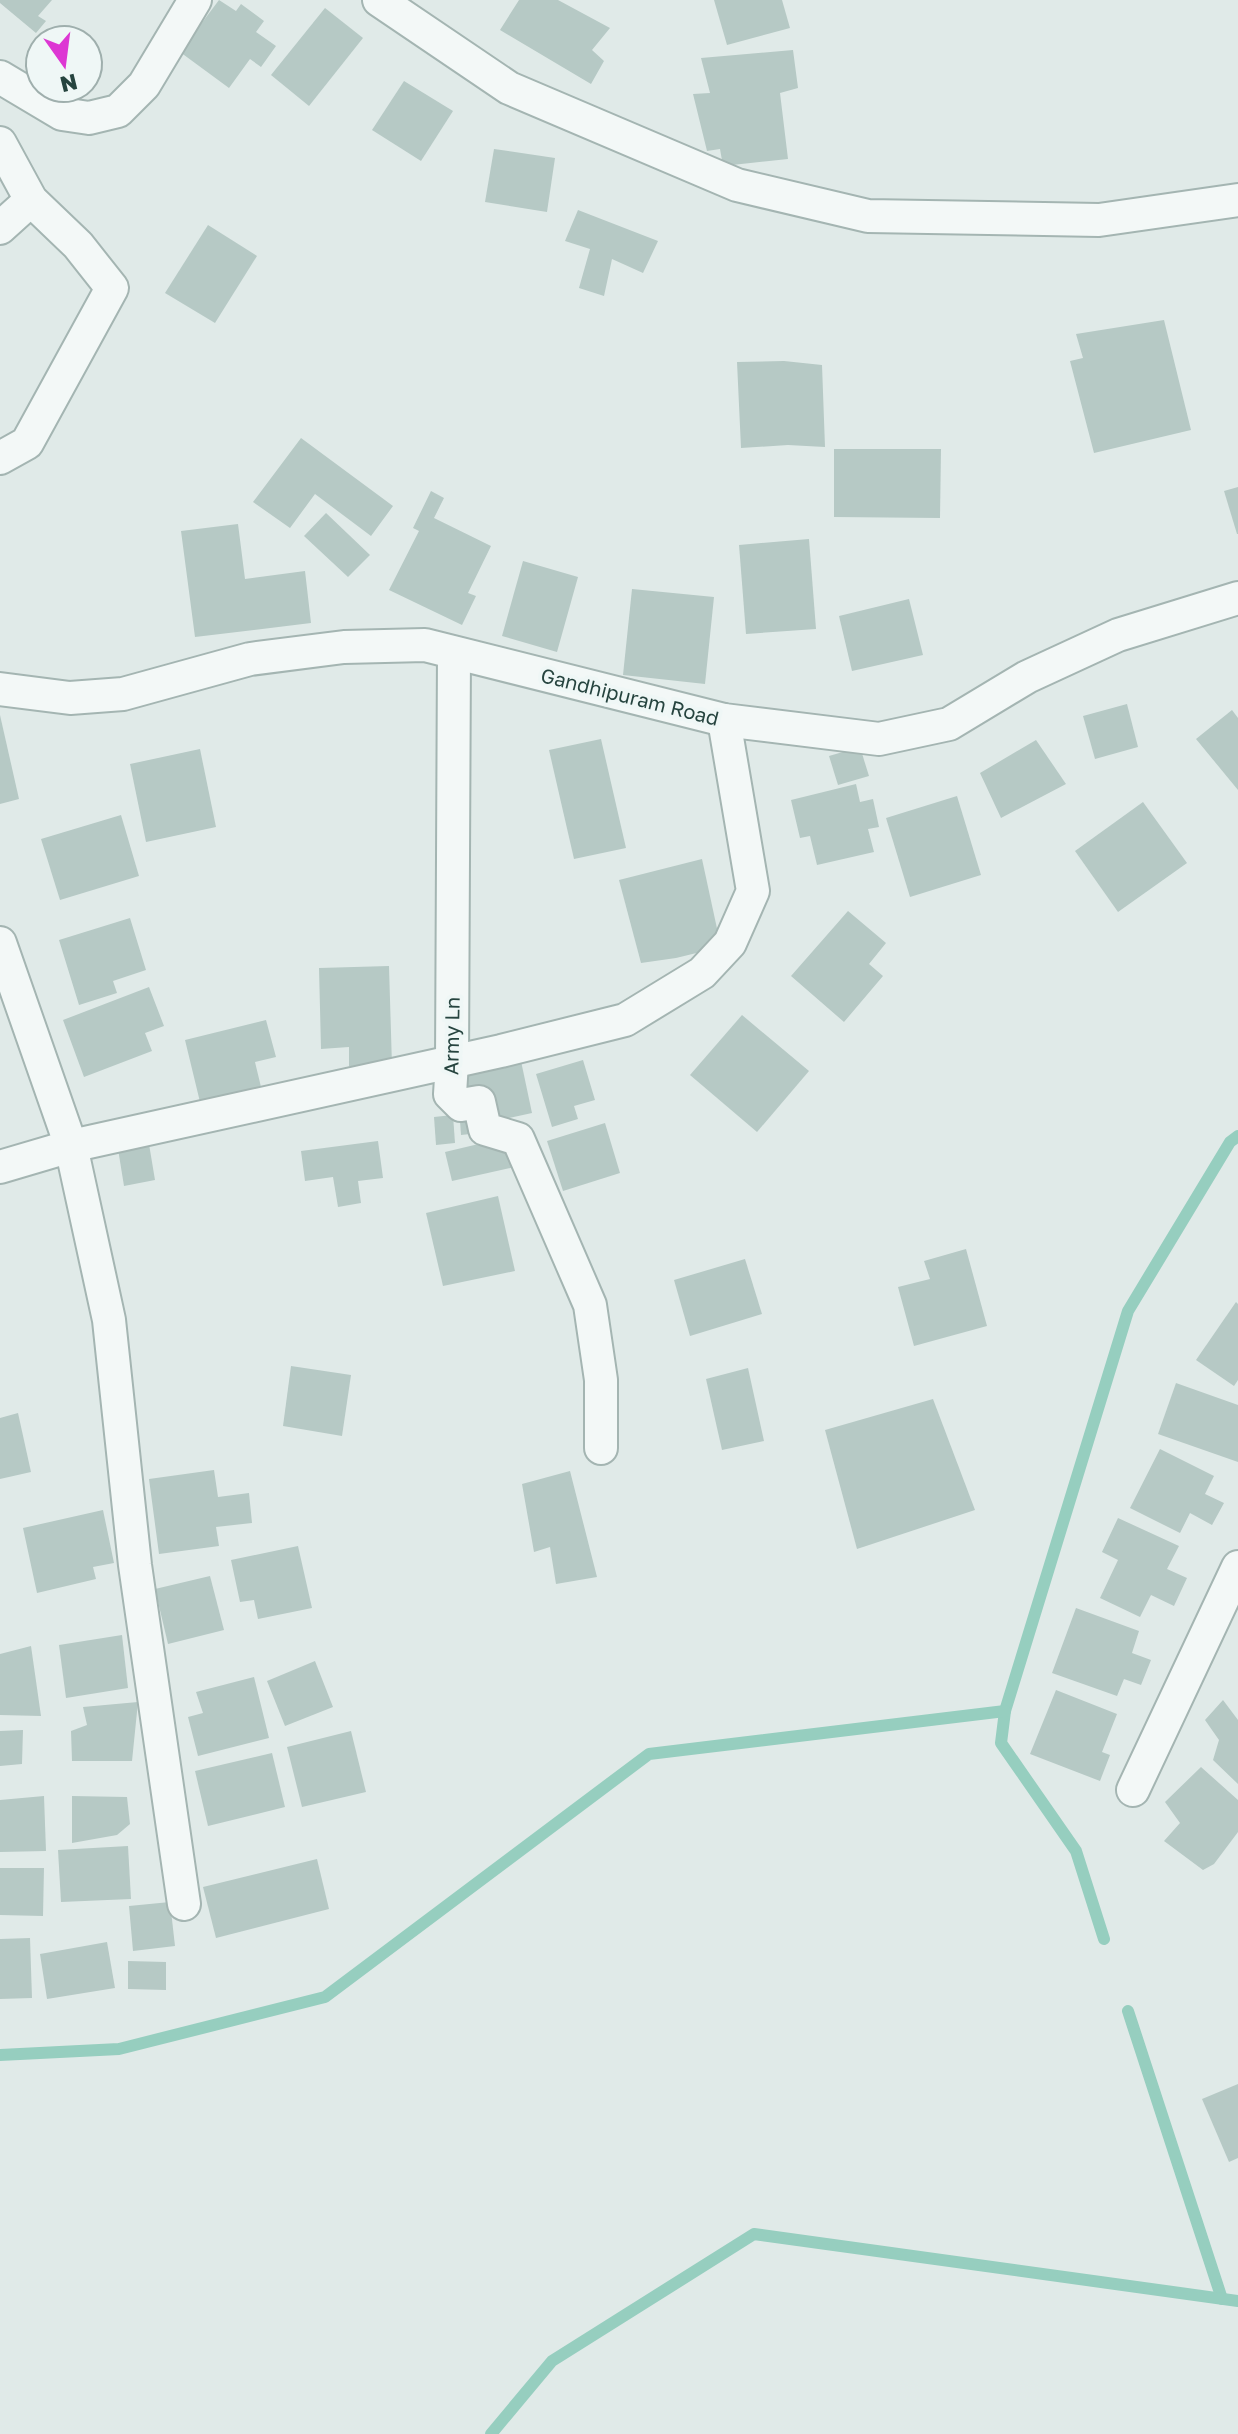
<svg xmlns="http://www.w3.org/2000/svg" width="1238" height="2434" font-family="'Golos Text',sans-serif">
<rect width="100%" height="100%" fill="#e0eae8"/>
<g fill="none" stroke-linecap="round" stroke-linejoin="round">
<!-- stream -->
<g stroke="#96cebf" stroke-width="12">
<polyline points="1104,1939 1076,1851 1001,1743 1005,1711 1128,1311 1230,1142 1238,1136"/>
<polyline points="1128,2011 1222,2299"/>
<polyline points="0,2055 119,2049 325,1997 649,1754 1005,1711"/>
<polyline points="491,2434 552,2361 754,2234 1238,2301"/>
</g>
</g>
<!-- building -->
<g fill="#b6c9c5">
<polygon points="0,0 52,0 38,16 46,21 36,33 0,3"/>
<polygon points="219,0 236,11 241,4 264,21 256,32 276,46 261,67 250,59 229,88 180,52"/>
<polygon points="519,0 558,0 610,28 592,50 604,61 591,84 500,30"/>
<polygon points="714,0 782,0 790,28 727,45"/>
<polygon points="325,8 363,38 309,106 271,75"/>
<polygon points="793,50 798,88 780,93 788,159 723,166 720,149 707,151 693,94 710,93 701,58"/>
<polygon points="404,81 453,111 421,161 372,130"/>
<polygon points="494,149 555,158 547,212 485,202"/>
<polygon points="578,210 658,241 643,273 612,259 604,296 579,288 590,249 565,241"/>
<polygon points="208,225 257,256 215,323 165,293"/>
<polygon points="1164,320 1191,430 1094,453 1070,361 1083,358 1076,334"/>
<polygon points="784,361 822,365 825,447 788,445 741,448 737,362"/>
<polygon points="301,438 393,506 371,536 315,494 290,528 253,502"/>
<polygon points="834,449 941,449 940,518 834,517"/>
<polygon points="1238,487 1238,534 1237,534 1224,491"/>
<polygon points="431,491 444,498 434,518 491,546 468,593 476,596 462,625 389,590 419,531 413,528"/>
<polygon points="326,513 370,555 348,577 304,536"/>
<polygon points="238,524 245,579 305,571 311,623 195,637 181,531"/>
<polygon points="809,539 816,629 746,634 739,545"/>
<polygon points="523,561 578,577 557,652 502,636"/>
<polygon points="632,589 714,597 705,684 623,675"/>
<polygon points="909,599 923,655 852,671 839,616"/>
<polygon points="1127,704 1138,747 1095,759 1083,716"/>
<polygon points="1232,710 1238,718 1238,790 1196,739"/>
<polygon points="0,715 19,799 0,804"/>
<polygon points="601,739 626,848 574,859 549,750"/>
<polygon points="1036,740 1066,784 1001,818 980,773"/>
<polygon points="860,747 869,776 838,785 829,756"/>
<polygon points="200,749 216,827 146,842 130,764"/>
<polygon points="856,784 860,802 873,799 879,827 868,829 874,852 817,865 810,836 800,838 791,800"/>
<polygon points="957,796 981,875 910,897 886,818"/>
<polygon points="1143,802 1187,863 1118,912 1075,851"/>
<polygon points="121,815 139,876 60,900 41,839"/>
<polygon points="702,859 721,947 676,958 641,963 619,880"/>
<polygon points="848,911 886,943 869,964 883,976 844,1022 791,976"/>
<polygon points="130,918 146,970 113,981 117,993 79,1005 59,940"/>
<polygon points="389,966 392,1066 349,1066 349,1047 321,1049 319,968"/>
<polygon points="149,987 164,1026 145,1033 152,1051 84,1077 63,1020"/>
<polygon points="742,1015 809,1071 757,1132 690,1075"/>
<polygon points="266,1020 276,1057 255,1062 261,1087 200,1102 185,1040"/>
<polygon points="583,1060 595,1100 574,1106 578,1119 552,1127 536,1074"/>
<polygon points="521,1061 532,1113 486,1123 463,1103 456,1076"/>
<polygon points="459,1107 480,1133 461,1135"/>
<polygon points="453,1115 455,1143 436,1145 434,1117"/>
<polygon points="605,1123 620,1173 563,1191 547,1141"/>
<polygon points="508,1137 515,1167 452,1181 445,1152"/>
<polygon points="378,1141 383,1178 358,1181 361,1203 338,1207 333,1177 305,1181 301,1151"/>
<polygon points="149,1144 155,1180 124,1186 118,1149"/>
<polygon points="498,1196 515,1271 443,1286 426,1213"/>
<polygon points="966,1249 987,1326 914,1346 898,1287 930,1279 924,1261"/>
<polygon points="745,1259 762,1314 690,1336 674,1280"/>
<polygon points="1236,1302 1238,1304 1238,1380 1234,1386 1196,1360"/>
<polygon points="291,1366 351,1375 342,1436 283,1426"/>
<polygon points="748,1368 764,1441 722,1450 706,1379"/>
<polygon points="1176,1383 1238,1405 1238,1462 1158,1434"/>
<polygon points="933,1399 975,1510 857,1549 825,1430"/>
<polygon points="18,1413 31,1472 0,1479 0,1418"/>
<polygon points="1160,1449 1214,1476 1205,1494 1224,1503 1212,1525 1190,1513 1180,1533 1130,1508"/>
<polygon points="214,1470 218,1497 249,1493 252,1523 216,1527 219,1546 159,1554 149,1479"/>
<polygon points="570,1471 597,1577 556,1584 550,1547 534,1552 522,1484"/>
<polygon points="103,1510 114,1563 93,1567 96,1579 37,1593 23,1528"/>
<polygon points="1118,1518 1179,1546 1167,1569 1187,1578 1174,1606 1151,1595 1140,1617 1100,1598 1118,1560 1102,1552"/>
<polygon points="298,1546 312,1608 258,1619 254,1600 240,1602 231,1560"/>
<polygon points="210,1576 224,1630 168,1644 155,1589"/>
<polygon points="1076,1608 1139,1631 1132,1653 1151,1660 1141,1685 1124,1679 1117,1696 1052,1673"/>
<polygon points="122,1635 128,1688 66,1698 59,1645"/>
<polygon points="31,1646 41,1716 0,1715 0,1654"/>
<polygon points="315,1661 333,1707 285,1726 267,1681"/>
<polygon points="254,1677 269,1738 198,1756 188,1717 203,1713 196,1692"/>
<polygon points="1056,1690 1117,1714 1102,1752 1110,1755 1100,1781 1030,1754"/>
<polygon points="1223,1700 1238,1720 1238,1784 1213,1760 1219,1740 1205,1720"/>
<polygon points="138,1702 132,1761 72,1761 71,1731 87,1725 83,1707"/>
<polygon points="23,1730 22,1764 0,1766 0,1731"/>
<polygon points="351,1731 366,1792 302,1807 287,1747"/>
<polygon points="272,1753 285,1807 208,1826 195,1771"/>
<polygon points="1201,1767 1238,1800 1238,1832 1214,1864 1203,1870 1164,1841 1180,1823 1165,1802"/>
<polygon points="44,1796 46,1851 0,1852 0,1800"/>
<polygon points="72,1796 127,1797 130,1824 117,1835 72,1843"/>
<polygon points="128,1846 131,1899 61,1902 58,1850"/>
<polygon points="317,1859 329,1909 216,1938 203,1887"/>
<polygon points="0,1868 44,1868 43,1916 0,1915"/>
<polygon points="170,1902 175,1946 133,1951 129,1906"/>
<polygon points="30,1938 32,1998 0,1999 0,1939"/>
<polygon points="107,1942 115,1988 47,1999 40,1954"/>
<polygon points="128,1961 166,1962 166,1990 128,1989"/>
<polygon points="1238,2084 1238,2158 1229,2162 1202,2099"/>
</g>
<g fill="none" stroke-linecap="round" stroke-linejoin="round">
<!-- street casing -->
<g stroke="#a4b5b2" stroke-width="36">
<g id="street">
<polyline points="379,0 509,88 737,185 868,216 1099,220 1238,200"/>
<polyline points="0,77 62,114 89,118 118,111 144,85 195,0"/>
<polyline points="0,143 31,200 78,245 112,288 27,443 0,458"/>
<polyline points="0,228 31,200"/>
<polyline points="454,653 452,1062 450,1094 461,1105 479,1102 485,1129 518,1139 590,1305 601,1380 601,1448"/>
<polyline points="0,689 70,698 123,694 250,659 344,647 425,645 724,720 879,739 949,724 1027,677 1118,635 1238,598"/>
<polyline points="0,943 71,1146 109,1320 135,1565 184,1904"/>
<polyline points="0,1167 71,1146 501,1051 625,1020 702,973 730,943 753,891 724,720"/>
<polyline points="1133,1790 1238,1567"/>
</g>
</g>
<!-- street -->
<use href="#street" stroke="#f3f8f7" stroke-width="32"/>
</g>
<g text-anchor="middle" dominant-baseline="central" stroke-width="8" stroke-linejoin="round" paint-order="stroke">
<!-- street labels -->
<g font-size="20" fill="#26443f" stroke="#eff7f6">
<text transform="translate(630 696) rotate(14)">Gandhipuram Road</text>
<text transform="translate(451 1036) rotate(-89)">Army Ln</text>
</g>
</g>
<!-- north arrow -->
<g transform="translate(64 64) rotate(166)"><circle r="38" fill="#eff7f6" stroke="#9fafad" stroke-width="2"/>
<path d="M0-6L14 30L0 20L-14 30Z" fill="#dd37d3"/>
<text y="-12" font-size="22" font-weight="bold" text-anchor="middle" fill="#26443f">N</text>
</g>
</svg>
